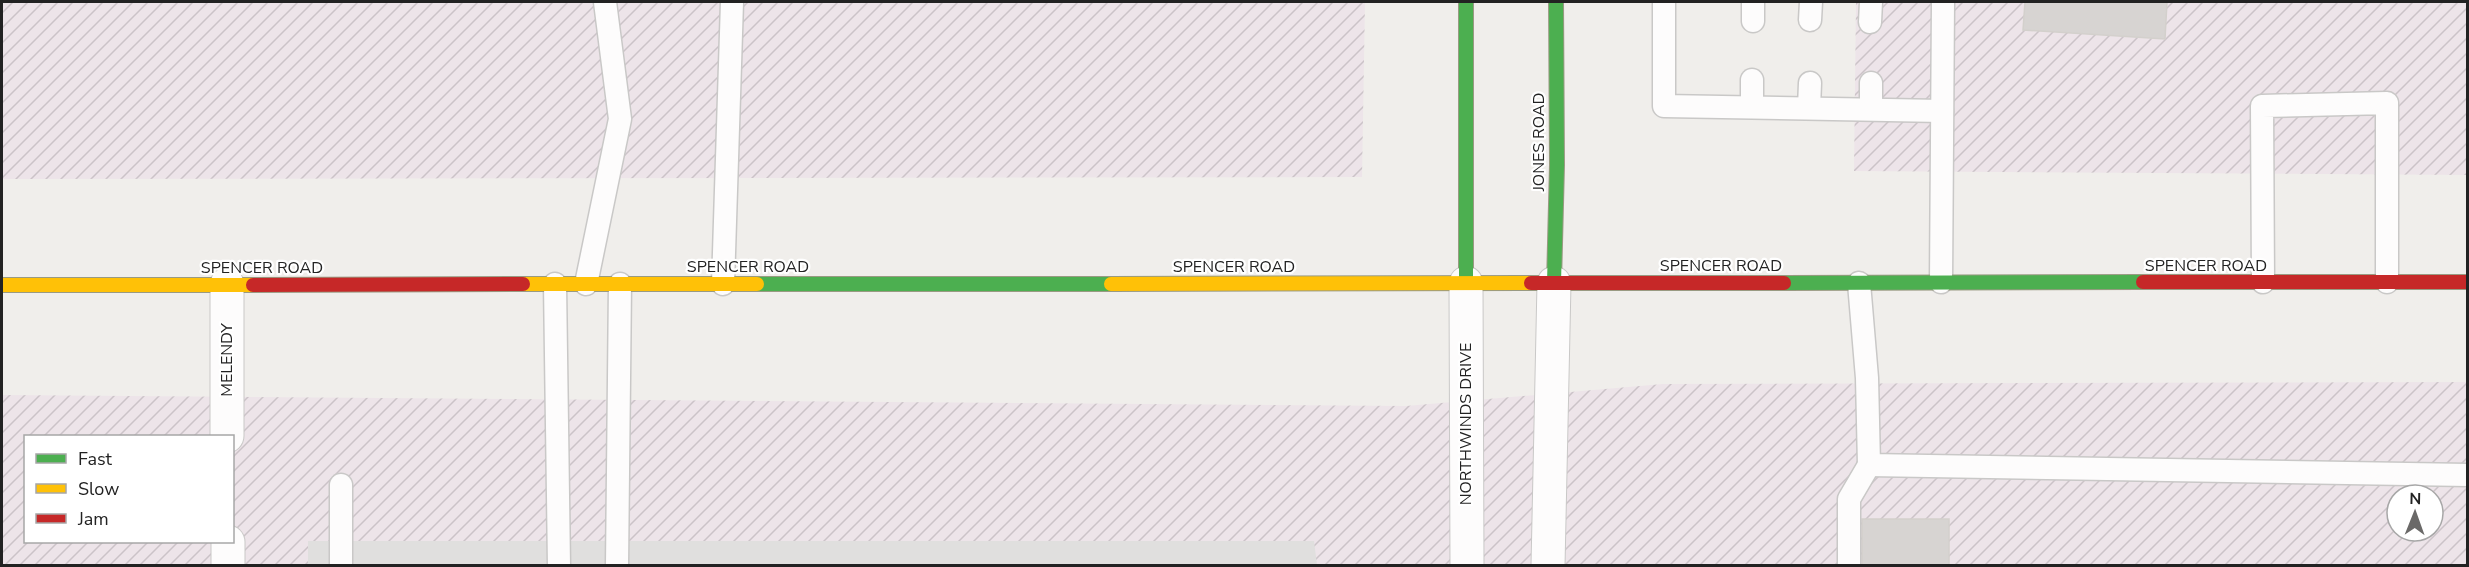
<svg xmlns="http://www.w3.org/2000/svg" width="2469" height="567" font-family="'Nunito Sans',sans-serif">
<defs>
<pattern id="industrial-furrows" width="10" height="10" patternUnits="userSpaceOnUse" patternTransform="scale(1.5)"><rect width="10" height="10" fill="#ede4e9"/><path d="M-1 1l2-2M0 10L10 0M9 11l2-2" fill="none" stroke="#cbc3c8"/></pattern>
</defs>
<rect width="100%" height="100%" fill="#f0eeeb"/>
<!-- industrial -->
<g fill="url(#industrial-furrows)" fill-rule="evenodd">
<polygon points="2,2 1365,2 1362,177 2,179"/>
<polygon points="1856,2 2467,2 2467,175 1854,171"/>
<path d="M2467,382V565L2,566V395L1406,406L1663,384ZM26,436H232V542H26ZM2397,495H2433V531H2397Z"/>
</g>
<!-- parking -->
<polygon fill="#e0dfde" points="308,541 1314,541 1317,565 308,566"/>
<!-- building -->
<g fill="#d7d4d2" stroke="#d3d0cc" stroke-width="1.5">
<polygon points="2025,2 2167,2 2165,39 2023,30"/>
<rect x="1862" y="519" width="87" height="47"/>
</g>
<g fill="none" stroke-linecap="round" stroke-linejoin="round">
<!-- lane casing -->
<g stroke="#c9c8c7" stroke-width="25">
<g id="lane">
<polyline points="1664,2 1664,106 1942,111"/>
<polyline points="1810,20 1811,2"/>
<polyline points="1753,21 1753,2"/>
<polyline points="1870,22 1871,2"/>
<polyline points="1871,83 1871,109"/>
<polyline points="1752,107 1752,80"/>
<polyline points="1809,108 1810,83"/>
<polyline points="1941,282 1943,2"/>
<polyline points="2263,282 2262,106 2387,103 2387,282"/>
<polyline points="1859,283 1867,378 1869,465 2468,475"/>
<polyline points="555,284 559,566"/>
<polyline points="586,284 620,119 605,2"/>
<polyline points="723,284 732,2"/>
<polyline points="341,566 341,485"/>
<polyline points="617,566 620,284"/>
<polyline points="1849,566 1849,499 1869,465"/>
</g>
</g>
<!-- street casing -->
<g stroke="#c9c8c7" stroke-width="35">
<g id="street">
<polyline points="1466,283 1467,566"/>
<polyline points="227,284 227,436"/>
<polyline points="228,542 228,566"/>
<polyline points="1548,566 1554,283"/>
</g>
</g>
<!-- fast casing -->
<g stroke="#999a82" stroke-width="16">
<g id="fast">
<polyline points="1466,2 1466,283"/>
<polyline points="1554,283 1557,165 1556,2"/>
<polyline points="1784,283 2143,282"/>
<polyline points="757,284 1111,284"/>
</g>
</g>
<!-- slow casing -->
<g stroke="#999a82" stroke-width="16">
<g id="slow">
<polyline points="523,284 757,284"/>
<polyline points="1111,284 1531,283"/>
<polyline points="2,285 253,285"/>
</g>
</g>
<!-- jam casing -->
<g stroke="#999a82" stroke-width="16">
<g id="jam">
<polyline points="2143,282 2468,282"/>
<polyline points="1531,283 1784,283"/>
<polyline points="253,285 523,284"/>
</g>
</g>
<!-- lane -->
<use href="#lane" stroke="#fdfcfc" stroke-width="22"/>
<!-- street -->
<use href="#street" stroke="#fdfcfc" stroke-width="33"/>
<!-- fast -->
<use href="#fast" stroke="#4caf50" stroke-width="14"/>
<!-- slow -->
<use href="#slow" stroke="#ffc107" stroke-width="14"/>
<!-- jam -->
<use href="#jam" stroke="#c62828" stroke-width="14"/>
</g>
<g text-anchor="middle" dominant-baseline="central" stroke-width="4.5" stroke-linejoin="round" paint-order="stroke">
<!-- street labels -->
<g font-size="16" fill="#222" stroke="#fff">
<text transform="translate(1539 142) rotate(-90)">JONES ROAD</text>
<text x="1721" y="266">SPENCER ROAD</text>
<text x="2206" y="266">SPENCER ROAD</text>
<text x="748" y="267">SPENCER ROAD</text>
<text x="1234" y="267">SPENCER ROAD</text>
<text x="262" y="268">SPENCER ROAD</text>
<text transform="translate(227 360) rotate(-90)">MELENDY</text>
<text transform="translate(1466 424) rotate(-90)">NORTHWINDS DRIVE</text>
</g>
</g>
<!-- border -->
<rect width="2469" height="567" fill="none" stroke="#222222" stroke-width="6"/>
<!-- legend -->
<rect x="24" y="435" width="210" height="108" fill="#ffffff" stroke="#a7a7a7" stroke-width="1.5"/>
<rect x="36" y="454" width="30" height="9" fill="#4caf50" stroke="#a7a7a7" stroke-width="1.5"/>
<text x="78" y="465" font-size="18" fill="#222222">Fast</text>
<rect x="36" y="484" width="30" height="9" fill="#ffc107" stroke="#a7a7a7" stroke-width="1.5"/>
<text x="78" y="495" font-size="18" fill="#222222">Slow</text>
<rect x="36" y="514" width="30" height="9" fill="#c62828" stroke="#a7a7a7" stroke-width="1.5"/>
<text x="78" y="525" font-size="18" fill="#222222">Jam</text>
<!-- north arrow -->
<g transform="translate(2415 513) rotate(1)"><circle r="28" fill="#ffffff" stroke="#a7a7a7" stroke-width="1.5"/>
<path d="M0-4.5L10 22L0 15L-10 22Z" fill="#6a6968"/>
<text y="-9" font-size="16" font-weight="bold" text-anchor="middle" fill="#222222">N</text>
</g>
</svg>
